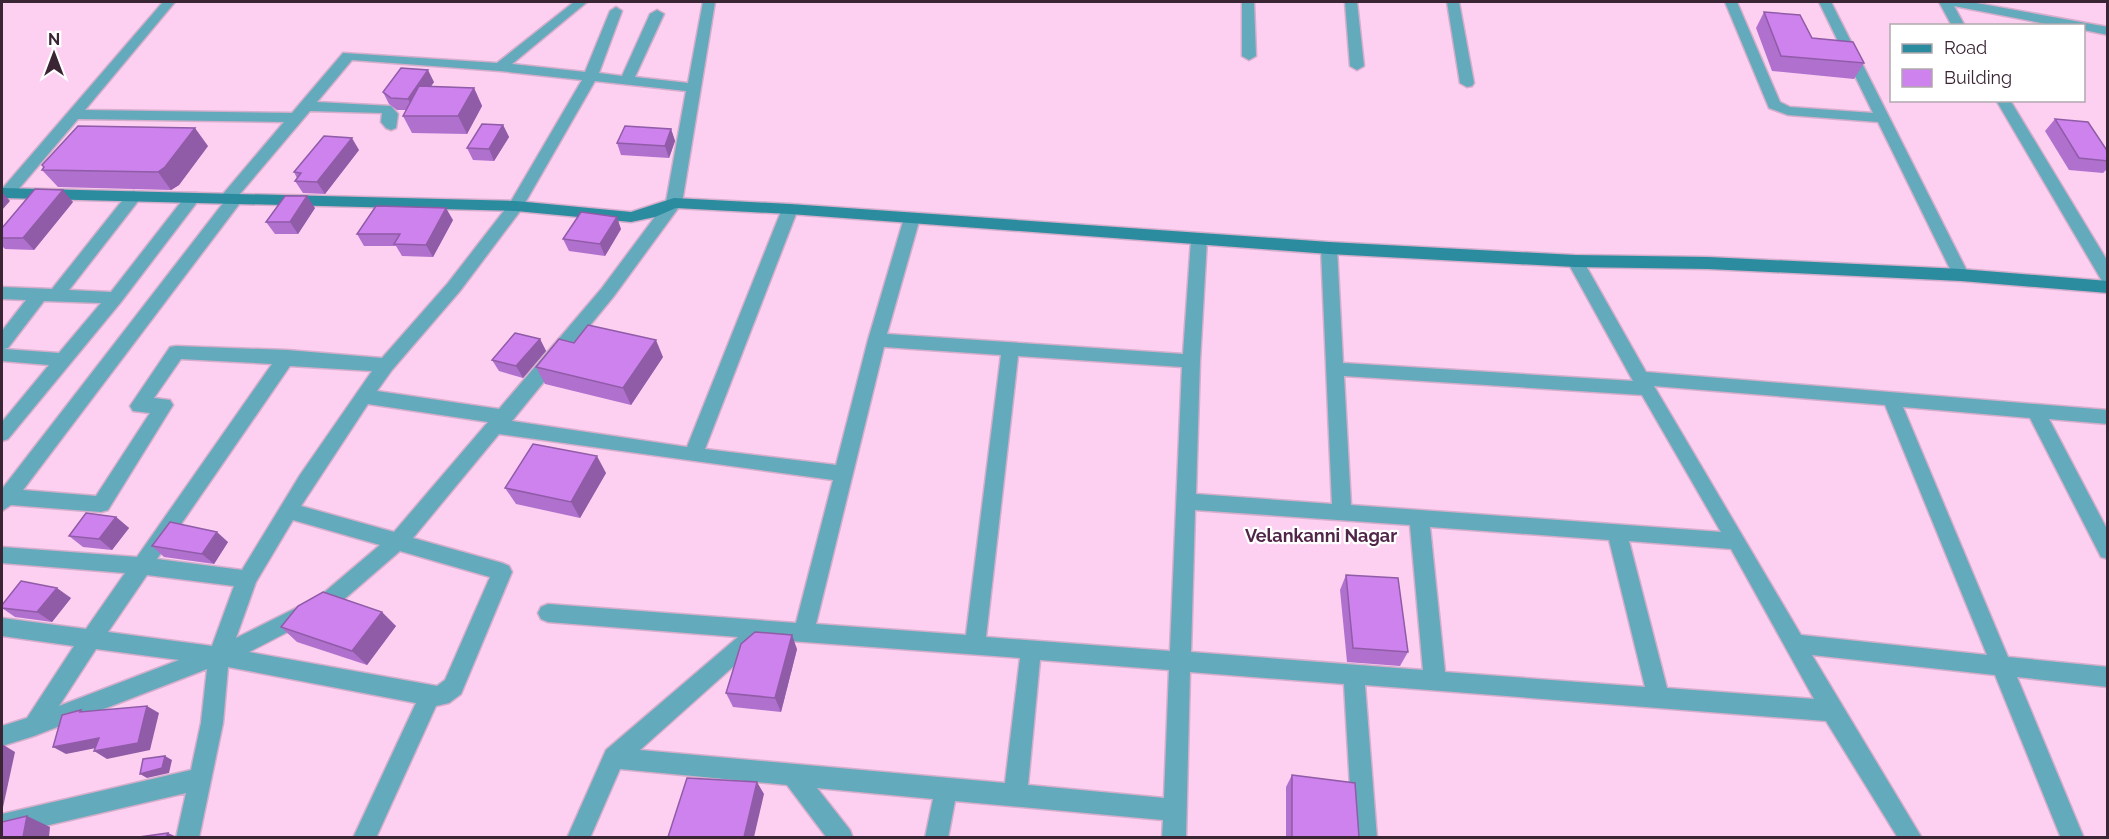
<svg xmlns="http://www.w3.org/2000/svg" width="2109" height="839" font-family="Raleway,sans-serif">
<rect width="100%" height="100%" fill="#fdd0f1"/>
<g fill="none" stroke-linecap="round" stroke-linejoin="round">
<!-- street casing -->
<g stroke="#d6aecb" stroke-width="3">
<g id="street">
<path d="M163,2H175L85,110L292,113L343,53L497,63L574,2H587L512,64L585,72L610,11L616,7L622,11L599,73L622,76L650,14L657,10L664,14L635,77L688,83L703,2H715L682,203L614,296L512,421L687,447L782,209L790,204L798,209L705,449L836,465L868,340L904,218L907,214H917L920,218L887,334L1183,354L1191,240L1193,236H1205L1207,240L1200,361L1196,494L1332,504L1321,248L1323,244H1335L1337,248L1343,363L1633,381L1567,261L1569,257H1581L1646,372L2108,410V424L2049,419L2108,531V559L2101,557L2030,418L1903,407L2008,657L2108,667V687L2017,677L2084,838H2061L1995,675L1812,655L1922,838H1898L1826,721L1365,685L1377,838H1353L1344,684L1190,672L1186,838H1162L1163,820L955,801L948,838H925L933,799L817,788L850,830L853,838H827L787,785L620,769L590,838H567L606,750L738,637L548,622L541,619L538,613L541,607L548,604L796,623L833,480L499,434L413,538L502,563L509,566L512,572L461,694L449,703L436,706L376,838H353L416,703L228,667L223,723L199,838H176L186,793L2,836V814L191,770L201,723L207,669L34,736L2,746V726L27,718L74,646L2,636V618L86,629L125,573L2,563V547L137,557L272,364L181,359L154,398L170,400L173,405L108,510L101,512L11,505L2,511V489L224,202L220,198L223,194L284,122L78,119L11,198H2V189ZM352,60L500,71L582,80L510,203L448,283L382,358L287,350L176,346L170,347L130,406L133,411L150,413L96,496L23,490L240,203L243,199L239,195L310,111L382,113L381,122L386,128L391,130L396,128L398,114L391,106L317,102ZM595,81L686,91L666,202L602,288L499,409L377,391L392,370L460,291L521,210ZM884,347L1001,355L966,635L816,624ZM1018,356L1182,367L1170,651L986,637ZM290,366L372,371L300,475L242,570L157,559ZM1344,376L1642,395L1721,532L1351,505ZM1654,386L1885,405L1987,655L1801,635ZM368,404L488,422L394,532L301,506ZM1195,510L1410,525L1423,670L1191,652ZM293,520L380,545L320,596L236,638L256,582ZM1430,527L1609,540L1645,687L1445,672ZM1629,541L1731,549L1814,699L1667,688ZM400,551L490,577L445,680L437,686L249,652L334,608ZM147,575L234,586L212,646L108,632ZM764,639L1020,658L1005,783L640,750ZM96,649L179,660L59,706ZM1040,660L1169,670L1164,798L1028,785Z"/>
<polygon points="1242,2 1254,2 1256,56 1249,60 1242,56"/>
<polygon points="1345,2 1357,2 1364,66 1357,70 1350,66"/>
<polygon points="1447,2 1459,2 1474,83 1472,86 1467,87 1460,83"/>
<polygon points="1725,2 1737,2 1780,102 1790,107 1873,113 1819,2 1831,2 1969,275 1967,279 1955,279 1953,275 1878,122 1788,115 1769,108"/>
<polygon points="1939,2 1971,2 2108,27 2108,35 2084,30 2084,26 2057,26 1954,6 1965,26 1952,26"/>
<polygon points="1996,100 2010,100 2108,262 2108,283 2102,281"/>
<path d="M134,191L142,196L139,200L69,290L111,292L188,193H198L201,197L121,302L8,439L2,441V422L49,365L2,361V331L26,300L2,299V287L52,289L129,192ZM44,301L101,303L59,353L4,349L8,348Z"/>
</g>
</g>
<!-- secondary casing -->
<g stroke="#d6aecb" stroke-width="3">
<polygon id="secondary" points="2,188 516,201 631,212 674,198 790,204 1329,242 1575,255 1708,257 1961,269 2108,281 2108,293 1961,281 1708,269 1575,267 1329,254 790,214 676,208 655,217 631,222 516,211 2,198"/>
</g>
<!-- street -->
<use href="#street" fill="#63aabc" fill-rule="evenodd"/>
<!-- secondary -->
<use href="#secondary" fill="#2b8ca0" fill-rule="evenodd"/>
</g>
<!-- wall -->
<g fill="#b070cd">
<polygon points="1764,12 1812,38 1864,63 1854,79 1772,71 1756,28"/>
<polygon points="434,82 431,86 474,88 482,106 467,134 412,133 403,116 406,110 397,110 389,104 383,92"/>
<polygon points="2055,119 2108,152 2108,168 2103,173 2069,170 2045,131"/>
<polygon points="503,125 509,137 494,161 473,160 467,148"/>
<polygon points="671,129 675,141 669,158 621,155 617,143"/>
<polygon points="208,146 179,185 171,190 58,187 42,170"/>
<polygon points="359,150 325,194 303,193 295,181 297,178 294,172"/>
<polygon points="73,202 34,250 5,249 2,246 2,228"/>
<polygon points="315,208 298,234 275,234 266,222"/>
<polygon points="453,220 433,257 402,256 396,246 364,246 357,234"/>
<polygon points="621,229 605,256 569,251 563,239"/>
<polygon points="540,339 546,351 523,378 499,371 492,360"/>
<polygon points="574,343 663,357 631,405 545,384 536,367"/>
<polygon points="606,473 580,518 516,504 505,488"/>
<polygon points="116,517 129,528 112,550 83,547 69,536"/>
<polygon points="228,542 214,564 164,557 152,546"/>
<polygon points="1346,575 1408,652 1400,666 1347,662 1340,590"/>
<polygon points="71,598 52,622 15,617 2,608 2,605"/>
<polygon points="396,626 367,665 297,642 281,627"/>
<polygon points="797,649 781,712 733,707 726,693"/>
<polygon points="1292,775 1359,837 1286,837 1286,787"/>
</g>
<!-- shaded-wall -->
<g fill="#905ba7">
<polygon points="428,70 434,82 414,111 408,99"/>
<polygon points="474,88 482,106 467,134 458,116"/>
<polygon points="503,125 509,137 494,161 489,149"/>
<polygon points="195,128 208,146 179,185 171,190 158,172"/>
<polygon points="671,129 675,141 669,158 665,146"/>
<polygon points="352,138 359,150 325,194 317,182"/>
<polygon points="63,190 73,202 34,250 23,238"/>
<polygon points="2,192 10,201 2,210"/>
<polygon points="307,196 315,208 298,234 290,222"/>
<polygon points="446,208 453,220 433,257 426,245"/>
<polygon points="617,217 621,229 605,256 600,244"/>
<polygon points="540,339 546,351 523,378 516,366"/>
<polygon points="656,340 663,357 631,405 623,388"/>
<polygon points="597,456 606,473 580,518 571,502"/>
<polygon points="116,517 129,528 112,550 99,539"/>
<polygon points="217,532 228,542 214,564 202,554"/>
<polygon points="57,588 71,598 52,622 37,612"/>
<polygon points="382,612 396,626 367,665 352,651"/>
<polygon points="792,635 797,649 781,712 775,698"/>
<polygon points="147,706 159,713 150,750 107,759 94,751"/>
<polygon points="99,738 111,745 66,754 53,747"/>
<polygon points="2,744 15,752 2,812"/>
<polygon points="165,756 172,760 169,773 147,778 140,774"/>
<polygon points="757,782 764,794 754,837 744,837"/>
<polygon points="27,816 50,827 49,837 23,837"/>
<polygon points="168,833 177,837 166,837"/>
</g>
<!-- building -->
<g fill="#cd82ee" stroke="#905ba7" stroke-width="1.5">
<polygon points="1764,12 1800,15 1812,38 1853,42 1864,63 1781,56"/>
<polygon points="401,68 428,70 408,99 391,98 383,92"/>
<polygon points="419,86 474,88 458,116 403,116"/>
<polygon points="2055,119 2088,122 2108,152 2108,161 2079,158"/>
<polygon points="482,124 503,125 489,149 467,148"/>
<polygon points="78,126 195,128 165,167 158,172 42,170 44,167 42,165"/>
<polygon points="625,126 671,129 665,146 617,143"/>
<polygon points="324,136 352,138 317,182 295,181 301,173 294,172"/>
<polygon points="35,189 63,190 23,238 2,238 2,228"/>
<polygon points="285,196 307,196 290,222 266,222"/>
<polygon points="376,206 446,208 426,245 394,244 400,234 357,234"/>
<polygon points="581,212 617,217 600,244 563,239"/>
<polygon points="588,325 656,340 623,388 536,367 559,339 574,343"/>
<polygon points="515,333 540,339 516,366 492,360"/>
<polygon points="533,444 597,456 571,502 505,488"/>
<polygon points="86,513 116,517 99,539 69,536"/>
<polygon points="170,522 217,532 202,554 152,546"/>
<polygon points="1346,575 1398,578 1408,652 1353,648"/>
<polygon points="21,581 57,588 37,612 2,608 2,605"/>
<polygon points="323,592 382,612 352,651 281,627 298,606"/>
<polygon points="755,632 792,635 775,698 726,693 741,644"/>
<polygon points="147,706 138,743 94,751 99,738 53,747 62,715 81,710 80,712"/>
<polygon points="165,756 162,768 140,774 143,759"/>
<polygon points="1292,775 1355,783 1359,837 1292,837"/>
<polygon points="687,778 757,782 744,837 668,837"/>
<polygon points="27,816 23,837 2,837 2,822"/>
<polygon points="168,833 166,837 139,837"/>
</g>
<g text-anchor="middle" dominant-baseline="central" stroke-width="4.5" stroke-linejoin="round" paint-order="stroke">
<!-- neighbourhood labels -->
<g font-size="18" font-weight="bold" fill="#522649" stroke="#fff">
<text x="1321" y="535">Velankanni Nagar</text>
</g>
</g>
<!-- border -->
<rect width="2109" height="839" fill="none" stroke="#3a2535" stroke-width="6"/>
<!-- legend -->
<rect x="1890" y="24" width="195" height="78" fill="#ffffff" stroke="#b0a8ae" stroke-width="1.5"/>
<rect x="1902" y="44" width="30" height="9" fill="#2b8ca0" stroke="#b0a8ae" stroke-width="1.5"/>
<text x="1944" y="54" font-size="18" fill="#3a2535">Road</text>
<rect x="1902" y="69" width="30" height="18" fill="#cd82ee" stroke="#b0a8ae" stroke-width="1.5"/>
<text x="1944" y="84" font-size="18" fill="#3a2535">Building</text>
<!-- north arrow -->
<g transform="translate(54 54)" stroke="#ffffff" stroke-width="4.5" paint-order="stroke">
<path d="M0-4.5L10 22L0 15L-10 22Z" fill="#3a2535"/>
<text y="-9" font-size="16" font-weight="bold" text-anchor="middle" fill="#3a2535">N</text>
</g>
</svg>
